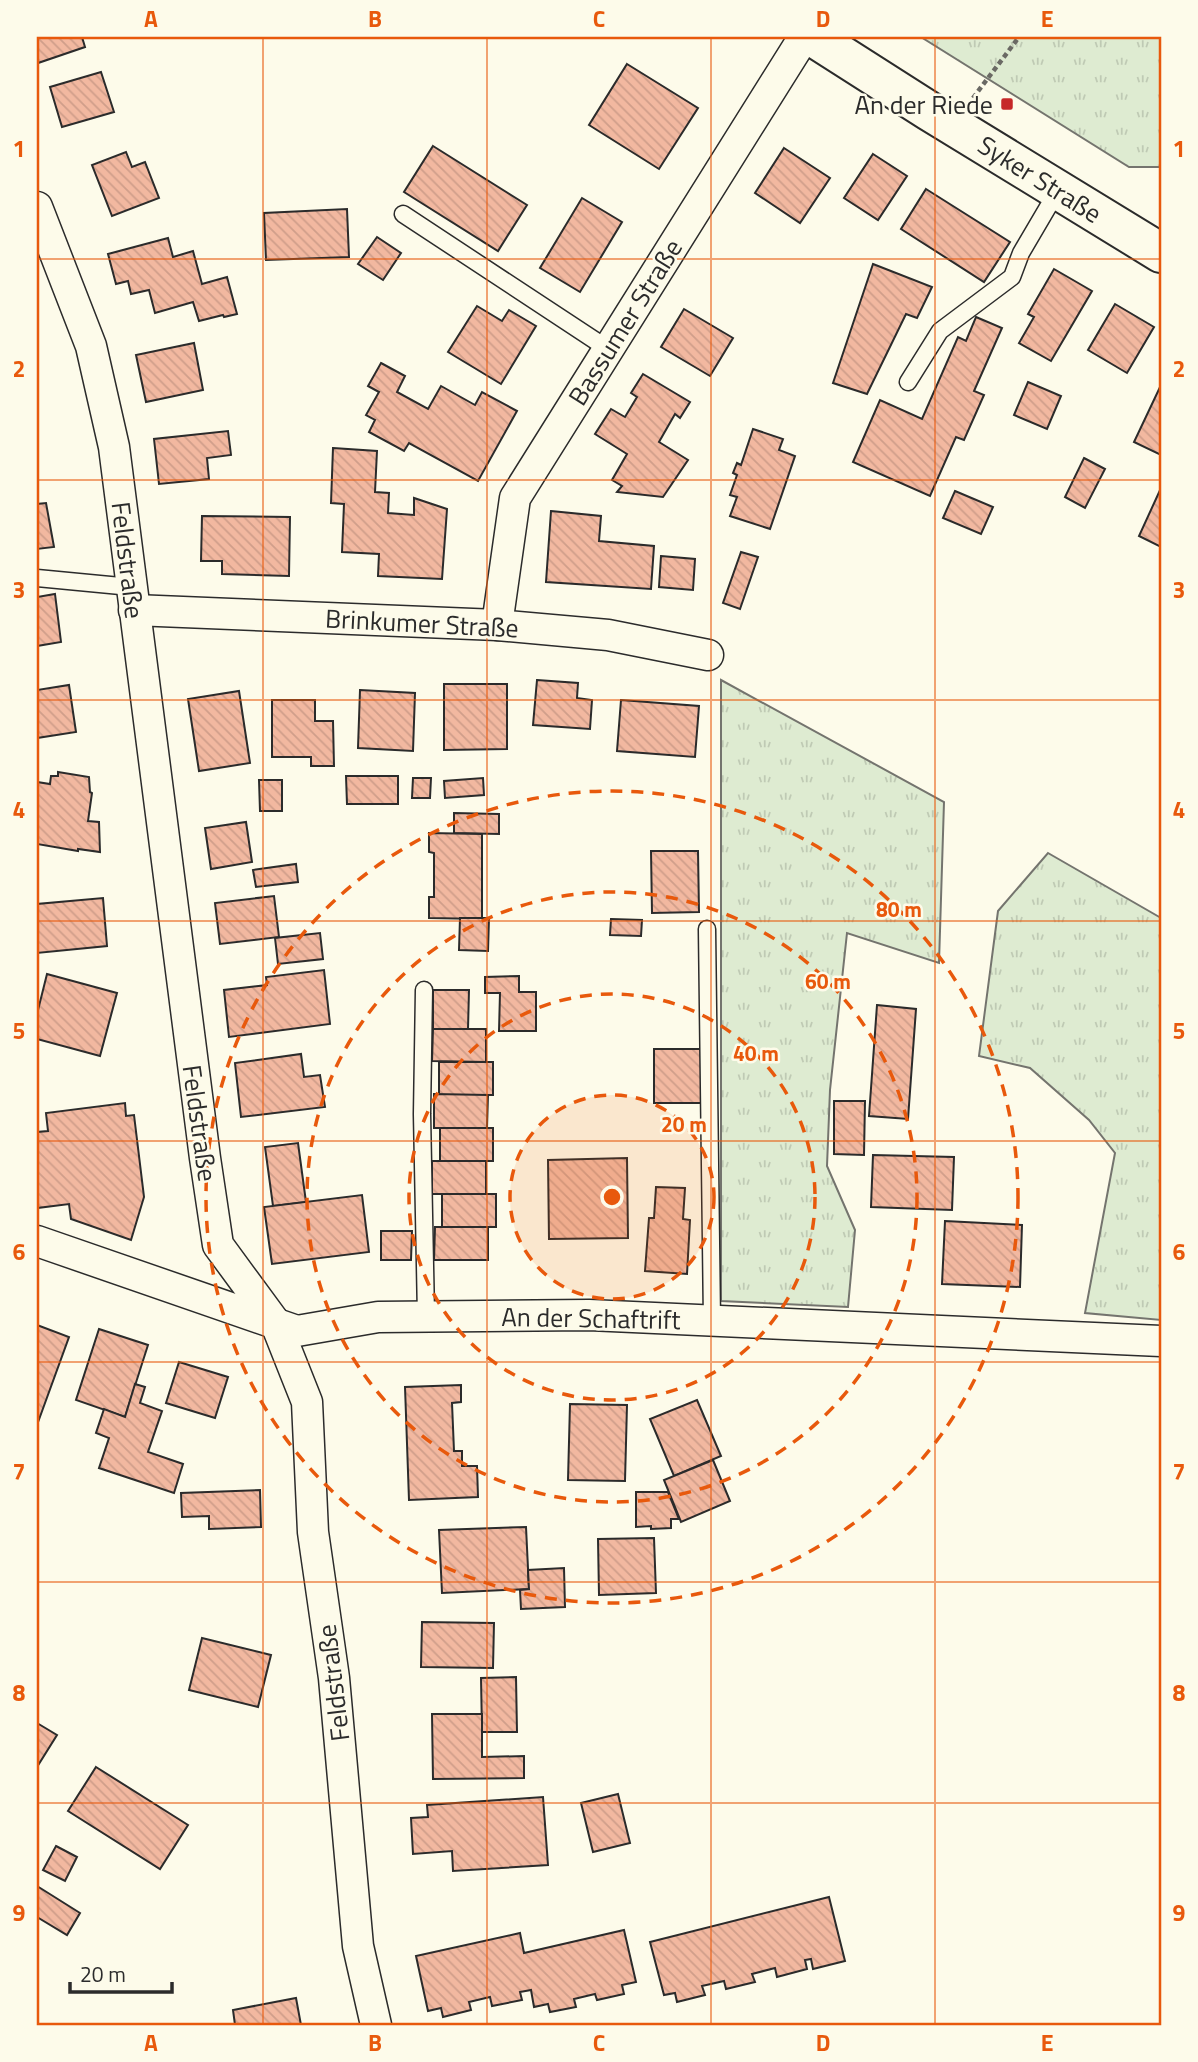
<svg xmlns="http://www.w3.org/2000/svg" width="1198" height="2062" font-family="'Titillium Web',sans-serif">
<defs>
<pattern id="grass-tufts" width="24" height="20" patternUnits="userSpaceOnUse" patternTransform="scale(1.75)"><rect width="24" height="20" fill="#deebd1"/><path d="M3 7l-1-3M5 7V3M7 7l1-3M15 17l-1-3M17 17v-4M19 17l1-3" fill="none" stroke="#bfcab4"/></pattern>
<pattern id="building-back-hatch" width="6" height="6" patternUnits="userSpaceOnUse" patternTransform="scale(1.75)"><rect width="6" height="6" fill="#f2b8a0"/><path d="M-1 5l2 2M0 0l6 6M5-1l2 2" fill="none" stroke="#d09e8a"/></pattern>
</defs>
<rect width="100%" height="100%" fill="#fdfbea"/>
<!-- grass -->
<g fill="url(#grass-tufts)" stroke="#74746e" stroke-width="2">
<polygon points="921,37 1161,37 1161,167 1129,167"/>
<polygon points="721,680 944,802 939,963 847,933 830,1090 827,1166 855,1230 848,1307 721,1301"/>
<polygon points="1048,853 1161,918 1161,1320 1085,1313 1115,1153 1089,1120 1030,1068 979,1056 998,911"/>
</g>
<!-- building -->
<g fill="url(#building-back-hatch)" stroke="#2b2b2b" stroke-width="2">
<polygon points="37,37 82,37 85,47 38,63"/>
<polygon points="627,64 698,108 659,169 589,125"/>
<polygon points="101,72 114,112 62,127 50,87"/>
<polygon points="433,146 527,205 498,251 404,192"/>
<polygon points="784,148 830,178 800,223 755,193"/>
<polygon points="126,152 132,167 145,162 159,198 112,216 92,165"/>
<polygon points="873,154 907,176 878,220 844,198"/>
<polygon points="926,189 1010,242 984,282 901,229"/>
<polygon points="582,198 622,222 580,292 540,268"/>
<polygon points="347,209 349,257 266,260 264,213"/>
<polygon points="377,237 401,253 383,280 358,264"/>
<polygon points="168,238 173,257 193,251 202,284 227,277 237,314 224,317 223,315 199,321 193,302 155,313 149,290 131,294 128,281 116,284 108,254"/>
<polygon points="873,264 932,287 917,318 906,314 867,394 833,383"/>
<polygon points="1054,269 1092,291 1051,361 1019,343 1034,317 1028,314"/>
<polygon points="1115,304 1154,327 1127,373 1088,350"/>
<polygon points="477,306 502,321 509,310 536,326 501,384 448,352"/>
<polygon points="684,309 733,338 710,376 661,347"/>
<polygon points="976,317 1002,328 974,391 984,395 964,440 956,437 930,496 853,462 880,400 922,419 958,337 966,341"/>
<polygon points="194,343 203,390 146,402 136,355"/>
<polygon points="381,363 405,376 397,392 428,409 441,386 475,405 482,392 517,411 478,481 409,443 404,451 369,432 375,420 366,415 379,392 368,386"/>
<polygon points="643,374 690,402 680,418 675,414 659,442 688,460 663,497 617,492 622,486 612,480 627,454 595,434 611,409 625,417 637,397 631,393"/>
<polygon points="1028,382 1061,396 1047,429 1014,415"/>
<polygon points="1161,385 1161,455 1134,442"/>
<polygon points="753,429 783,439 779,450 795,456 770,529 730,516 737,497 730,495 737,475 733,473 737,463 741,465"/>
<polygon points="228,431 231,455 207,458 209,479 159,484 154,439"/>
<polygon points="333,448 377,451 375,492 389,493 388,513 414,515 414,498 447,509 442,579 378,576 379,554 342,552 344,504 331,503"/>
<polygon points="1084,458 1105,469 1085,508 1065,497"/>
<polygon points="1161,488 1161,547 1139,536"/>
<polygon points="955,491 993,507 981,534 943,518"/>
<polygon points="46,503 54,547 37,549 37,504"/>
<polygon points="551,511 601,516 599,541 654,546 651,589 546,582"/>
<polygon points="202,516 290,517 289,576 222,574 222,561 201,561"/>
<polygon points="741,552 758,557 740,609 723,603"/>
<polygon points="661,556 695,559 693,590 659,587"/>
<polygon points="55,594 61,642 37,646 37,597"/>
<polygon points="537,680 578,683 577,698 592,700 590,729 533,725"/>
<polygon points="444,684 507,684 507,749 444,750"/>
<polygon points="69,685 76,732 37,738 37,690"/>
<polygon points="360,690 415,693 413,751 358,748"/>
<polygon points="239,691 250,763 199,771 188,699"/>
<polygon points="272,700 315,700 315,721 333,721 334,766 311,766 311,757 272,757"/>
<polygon points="621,700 699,706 695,757 617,751"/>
<polygon points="58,772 89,777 90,792 92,793 88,821 99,822 100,852 78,849 78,851 37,844 37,782 50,784 51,776 58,776"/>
<polygon points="346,776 398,776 398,804 347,804"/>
<polygon points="413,778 431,778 430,798 412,798"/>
<polygon points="483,778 484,795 445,798 444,781"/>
<polygon points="259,780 282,780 282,811 260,811"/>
<polygon points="454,813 499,814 499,834 454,833"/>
<polygon points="246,822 252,862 211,869 205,828"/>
<polygon points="429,833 482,834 482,919 429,918 429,897 434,897 434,853 429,852"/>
<polygon points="651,851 698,851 699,912 652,913"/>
<polygon points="296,864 298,882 256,887 253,870"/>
<polygon points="274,896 279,937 220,944 215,903"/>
<polygon points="103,898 107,946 37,953 37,904"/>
<polygon points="460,918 489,918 488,951 459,950"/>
<polygon points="611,919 642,920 641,936 610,935"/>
<polygon points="320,933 323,959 278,964 275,938"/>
<polygon points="324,970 330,1024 229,1037 224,990 267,985 266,977"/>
<polygon points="47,974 117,993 100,1056 37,1039 37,1014"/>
<polygon points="519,976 519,992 536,992 536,1031 499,1031 500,993 485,993 485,977"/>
<polygon points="433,990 469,990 468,1029 433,1029"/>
<polygon points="877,1005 916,1009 908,1119 869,1116"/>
<polygon points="433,1029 486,1029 486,1062 432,1061"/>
<rect x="654" y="1049" width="47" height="54"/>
<polygon points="301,1054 304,1077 320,1075 325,1107 241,1117 235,1063"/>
<rect x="439" y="1062" width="54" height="33"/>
<polygon points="434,1094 488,1095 487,1128 434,1128"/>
<polygon points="834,1101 865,1101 864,1155 834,1154"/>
<polygon points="125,1103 126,1116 134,1115 144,1197 131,1240 71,1219 69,1204 37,1208 37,1132 48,1131 46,1113"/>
<rect x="440" y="1128" width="53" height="33"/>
<polygon points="298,1143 306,1202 273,1206 265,1147"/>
<polygon points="873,1155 954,1157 952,1210 871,1207"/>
<polygon points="627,1158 628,1238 549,1239 548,1160"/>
<rect x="432" y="1161" width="54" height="33"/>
<polygon points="656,1187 685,1188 683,1219 690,1220 687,1274 645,1271 649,1218 654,1218"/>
<rect x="442" y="1194" width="54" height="33"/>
<polygon points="362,1195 369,1252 272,1264 264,1207"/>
<polygon points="945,1221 1022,1225 1020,1287 942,1284"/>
<polygon points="435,1227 488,1227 488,1260 434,1260"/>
<polygon points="381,1231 412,1231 411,1260 381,1260"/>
<polygon points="37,1325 69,1337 37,1425"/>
<polygon points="99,1329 148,1345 125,1417 76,1400"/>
<polygon points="179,1362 228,1377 215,1418 166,1403"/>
<polygon points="135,1384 145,1387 140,1403 162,1411 148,1452 183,1464 174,1493 99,1468 109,1438 96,1433 104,1409 125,1417"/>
<polygon points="461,1385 461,1402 452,1403 454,1451 462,1451 462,1466 477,1466 478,1497 409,1500 405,1387"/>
<polygon points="697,1400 721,1456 674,1476 650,1419"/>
<polygon points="570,1404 627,1405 625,1481 568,1480"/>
<polygon points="713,1460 730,1501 681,1522 664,1480"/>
<polygon points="260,1490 261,1527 209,1529 209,1516 182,1517 181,1493"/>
<polygon points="636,1492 668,1492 679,1519 671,1519 671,1528 651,1529 651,1526 636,1527"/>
<polygon points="526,1527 529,1589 442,1593 439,1530"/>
<polygon points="654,1538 656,1593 599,1595 598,1539"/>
<polygon points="564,1568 565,1607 521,1609 520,1590 529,1589 528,1570"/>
<polygon points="422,1622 494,1623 493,1668 421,1667"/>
<polygon points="202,1638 271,1655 258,1707 189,1690"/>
<polygon points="516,1677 517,1732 482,1732 481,1678"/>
<polygon points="432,1714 482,1714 482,1757 524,1756 524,1778 433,1779"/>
<polygon points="37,1723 57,1735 37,1767"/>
<polygon points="96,1767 188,1825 160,1869 68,1811"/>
<polygon points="618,1794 630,1843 593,1852 581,1803"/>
<polygon points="543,1797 548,1865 453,1871 452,1851 413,1854 411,1818 428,1817 427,1805"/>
<polygon points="56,1846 77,1857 65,1881 43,1870"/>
<polygon points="37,1886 80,1913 67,1935 37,1917"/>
<polygon points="829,1897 845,1961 813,1969 811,1959 805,1960 807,1969 777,1977 775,1968 752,1974 755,1982 726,1989 724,1981 702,1986 705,1995 677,2002 675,1993 664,1995 650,1942"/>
<polygon points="624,1930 636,1982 622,1985 624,1994 597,2000 595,1994 574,1999 576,2007 550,2012 548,2004 534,2007 531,1990 520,1992 522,2000 492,2006 490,1997 469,2002 471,2010 443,2017 441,2008 428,2011 416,1956 520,1933 524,1953"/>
<polygon points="296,1998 301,2025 235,2025 233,2010"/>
</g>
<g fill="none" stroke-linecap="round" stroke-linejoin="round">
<!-- lane casing -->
<g stroke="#2b2b2b" stroke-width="19">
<g id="lane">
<polyline points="403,214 608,349"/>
<polyline points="908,382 940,331 1012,277 1021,253 1058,190"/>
<polyline points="37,578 131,587"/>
<polyline points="707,929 712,1321"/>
<polyline points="424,990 422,1114 426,1316"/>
</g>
</g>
<!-- street casing -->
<g stroke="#2b2b2b" stroke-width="33">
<g id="street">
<polyline points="37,207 91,346 114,447 205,1158 218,1245 276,1324 307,1402 313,1532 334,1678 358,1946 376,2025"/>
<polyline points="134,610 497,625 608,635 708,655"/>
<polyline points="497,625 515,498 804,37"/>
<polyline points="37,1241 297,1331 378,1317 589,1315 1161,1341"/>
</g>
</g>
<!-- secondary casing -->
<g stroke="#2b2b2b" stroke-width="42">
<polyline id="secondary" points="813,37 929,111 1161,253"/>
</g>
<!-- path -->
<polyline stroke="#6a6964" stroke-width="4.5" stroke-dasharray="5 3.5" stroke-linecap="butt" points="973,98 1019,37"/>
<!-- lane -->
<use href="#lane" stroke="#fdfbea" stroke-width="16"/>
<!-- street -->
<use href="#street" stroke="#fdfbea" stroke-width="30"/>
<!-- secondary -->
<use href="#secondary" stroke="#fdfbea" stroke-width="38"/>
</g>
<!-- grid -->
<path fill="none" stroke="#e8590c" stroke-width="2" stroke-opacity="0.55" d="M263,37V2025M487,37V2025M711,37V2025M935,37V2025M37,259H1161M37,480H1161M37,700H1161M37,921H1161M37,1141H1161M37,1362H1161M37,1582H1161M37,1803H1161"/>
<!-- distance rings -->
<circle cx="612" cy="1197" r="102" fill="#e8590c" fill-opacity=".12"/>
<g fill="none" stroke="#e8590c" stroke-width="3.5" stroke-dasharray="12 9">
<circle cx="612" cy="1197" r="102"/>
<circle cx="612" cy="1197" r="203"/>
<circle cx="612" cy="1197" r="305"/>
<circle cx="612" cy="1197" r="406"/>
</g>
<!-- markers -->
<rect fill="#c62828" stroke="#fdfbea" stroke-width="2.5" x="1000" y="97" width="14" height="14" rx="3.5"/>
<g text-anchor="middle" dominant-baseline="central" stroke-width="5" stroke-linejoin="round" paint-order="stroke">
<!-- poi labels -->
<g font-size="26" fill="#2b2b2b" stroke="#fdfbea" text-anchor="end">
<text x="993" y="104">An der Riede</text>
</g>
<!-- street labels -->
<g font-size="26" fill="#2b2b2b" stroke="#fdfbea">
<text transform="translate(1040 179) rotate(32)">Syker Straße</text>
<text transform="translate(625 322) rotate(-58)">Bassumer Straße</text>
<text transform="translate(128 560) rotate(83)">Feldstraße</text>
<text transform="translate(422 623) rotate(3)">Brinkumer Straße</text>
<text transform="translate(200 1123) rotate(82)">Feldstraße</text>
<text transform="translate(591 1318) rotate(1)">An der Schaftrift</text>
<text transform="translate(333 1683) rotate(-97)">Feldstraße</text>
</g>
</g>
<circle cx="612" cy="1197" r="10" fill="#e8590c" stroke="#fdfbea" stroke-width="3.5"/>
<g font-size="21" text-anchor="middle" font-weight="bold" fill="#e8590c" stroke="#fdfbea" stroke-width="5" stroke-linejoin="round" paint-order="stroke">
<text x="899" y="917">80 m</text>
<text x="828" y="989">60 m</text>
<text x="756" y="1061">40 m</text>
<text x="684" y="1132">20 m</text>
</g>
<!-- border -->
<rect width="1198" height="2062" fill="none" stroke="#fdfbea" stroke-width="77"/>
<!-- scale -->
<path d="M70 1982v10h102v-10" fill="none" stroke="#2b2b2b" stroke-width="3.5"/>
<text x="80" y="1982" font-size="21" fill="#2b2b2b" stroke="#fdfbea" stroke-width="5" paint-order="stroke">20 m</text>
<rect x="38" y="38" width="1122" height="1986" fill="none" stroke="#e8590c" stroke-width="2.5"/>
<g font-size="23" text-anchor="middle" font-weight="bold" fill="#e8590c">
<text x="151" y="27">A</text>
<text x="375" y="27">B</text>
<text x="599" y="27">C</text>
<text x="823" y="27">D</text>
<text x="1047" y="27">E</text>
<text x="19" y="157">1</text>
<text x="1179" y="157">1</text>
<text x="19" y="377">2</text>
<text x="1179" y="377">2</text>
<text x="19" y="598">3</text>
<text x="1179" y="598">3</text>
<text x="19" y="818">4</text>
<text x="1179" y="818">4</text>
<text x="19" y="1039">5</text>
<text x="1179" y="1039">5</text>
<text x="19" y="1260">6</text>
<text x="1179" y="1260">6</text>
<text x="19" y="1480">7</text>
<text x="1179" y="1480">7</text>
<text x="19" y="1701">8</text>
<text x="1179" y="1701">8</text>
<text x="19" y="1921">9</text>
<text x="1179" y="1921">9</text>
<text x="151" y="2051">A</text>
<text x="375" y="2051">B</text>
<text x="599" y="2051">C</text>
<text x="823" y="2051">D</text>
<text x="1047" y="2051">E</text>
</g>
</svg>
